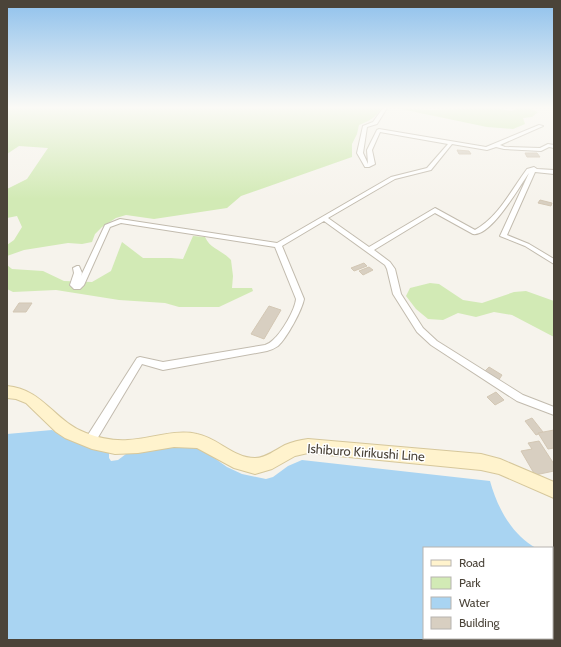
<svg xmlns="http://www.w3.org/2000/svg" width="561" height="647" font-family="Cabin,sans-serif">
<rect width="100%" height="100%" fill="#f6f3ec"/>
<!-- green -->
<g fill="#d2eab5">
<path d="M7,108H381C376,118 369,121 359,125L357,134L352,144V157L241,196L227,208L154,219L126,215L116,218L102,227L95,234L92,242L82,244L68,243L24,250L7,256V245L14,240L22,227L17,216L7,218V189L27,179L48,148L19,146L7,154Z"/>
<path d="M396,108L431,110L496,108L512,111C520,105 530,108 538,112L532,117L523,118L525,124L513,129L487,127Z"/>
<path d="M193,236L205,237C211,250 221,249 231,260L233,276L232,288H252L253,291L219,307H179L165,303L119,300L56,290L13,292L7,289V265L12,269L43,271L64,281L92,282L111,271L122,242L143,258H171L183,259Z"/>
<polygon points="430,283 439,284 463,300 482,303 514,292 526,291 554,301 554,337 512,315 494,312 476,317 458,313 443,320 428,319 416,309 406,296 410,288"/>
</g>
<!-- water -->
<path fill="#a9d4f2" d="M52,430C69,441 88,448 109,453V458L111,461L118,460L126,454L181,446L194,447L210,455L227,467L242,474L266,479L273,477L288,466L302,460L490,481C497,507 512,535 536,548H424V638H552V556L554,557V640H7V434Z"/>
<!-- building -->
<g fill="#d8cfc1" stroke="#d3c7b4">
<polygon points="457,150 469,151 471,154 459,154"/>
<polygon points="525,153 537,153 540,157 527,157"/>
<polygon points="540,200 552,203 551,206 538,203"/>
<polygon points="364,263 367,266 354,271 351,268"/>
<polygon points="369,267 373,270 363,275 359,271"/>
<polygon points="19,303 32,303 26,312 13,312"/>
<polygon points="269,306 281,310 264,339 251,334"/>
<polygon points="489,367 502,375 498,381 484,372"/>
<polygon points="496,392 504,400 495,405 487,397"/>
<polygon points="532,418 543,432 536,435 525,421"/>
<polygon points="554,430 554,448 548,449 538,433"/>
<polygon points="539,441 554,464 554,471 535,475 521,451 532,449 528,443"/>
</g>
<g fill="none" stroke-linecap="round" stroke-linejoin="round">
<!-- minor casing -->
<g stroke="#c2bbae" stroke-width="2">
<path id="minor" d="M383,108H387L377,124L367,127L363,153L368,164L367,150L377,130L379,129L486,147L539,125L543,126L500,145L505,147L540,148L548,144L554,145V148L549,147L541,151L504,149L496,147L487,150L452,144L431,170L395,179L328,218L369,247L435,208L475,230C499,217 511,190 527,169L534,167L537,169L554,170V174L535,172L507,235L529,244L554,259V264L525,246L500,236L529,173C519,187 491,237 473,234L435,213L374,250L390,262L395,269L401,294L423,328L437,341L523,395L554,407V415L517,401L431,345L417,332L393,294L387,269L385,265L324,221L282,246L304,299C302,310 287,338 278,346C275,348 271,350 267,351L163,370L142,364L94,444L90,446L86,444L85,441L86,438L137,358L140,357L163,362L265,345C268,344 271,342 273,340C282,332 295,310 296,299L275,247L121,223L110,227L84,285L80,289H74L70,285L74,273L73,268L77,266H79L82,273L81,276L105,225L120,219L277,243L391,177L427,168L448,144L380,132L372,150L375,164L369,167H365L357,153L363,126L373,122Z"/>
</g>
<!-- secondary casing -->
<g stroke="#d6c79b" stroke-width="2">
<path id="secondary" d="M7,386C43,389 54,421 86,433C99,438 113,441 128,440C150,439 174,429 197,434C218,438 233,458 255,458C266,458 275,450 285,445C292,442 300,440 308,439L481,454L500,459L554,482V498L499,474L481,470L308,453L295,456L272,469L255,474L234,468L197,448L174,447L138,453L115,454L92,449L65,438L56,432L26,403L16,399L7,398Z"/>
</g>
<!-- path -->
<polyline stroke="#c4b79f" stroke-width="1" stroke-dasharray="1 1" stroke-linecap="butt" points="7,110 10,108"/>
<!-- minor -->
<use href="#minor" fill="#fff" fill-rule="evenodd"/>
<!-- secondary -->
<use href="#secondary" fill="#fff3cd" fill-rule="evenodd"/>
</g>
<!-- sky -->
<linearGradient id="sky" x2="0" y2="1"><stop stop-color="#8fc1ec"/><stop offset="0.54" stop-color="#fbfaf6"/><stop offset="1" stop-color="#fbfaf6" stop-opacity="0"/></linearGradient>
<rect width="561" height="199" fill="url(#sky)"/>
<g text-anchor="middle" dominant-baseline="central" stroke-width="3" stroke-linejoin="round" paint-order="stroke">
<!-- near-street labels -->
<g font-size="13" fill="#4b4439" stroke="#fff">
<text transform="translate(366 452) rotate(4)">Ishiburo Kirikushi Line</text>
</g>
</g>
<!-- border -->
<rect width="561" height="647" fill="none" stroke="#4b4439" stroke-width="16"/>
<!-- legend -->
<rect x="423" y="547" width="130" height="92" fill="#ffffff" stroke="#b7b4b0"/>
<rect x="431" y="560" width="20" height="6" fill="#fff3cd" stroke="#b7b4b0"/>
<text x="459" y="567" font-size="12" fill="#4b4439">Road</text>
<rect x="431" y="577" width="20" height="12" fill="#d2eab5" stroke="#b7b4b0"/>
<text x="459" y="587" font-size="12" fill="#4b4439">Park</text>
<rect x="431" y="597" width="20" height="12" fill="#a9d4f2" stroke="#b7b4b0"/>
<text x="459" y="607" font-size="12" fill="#4b4439">Water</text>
<rect x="431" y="617" width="20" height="12" fill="#d8cfc1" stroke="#b7b4b0"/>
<text x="459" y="627" font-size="12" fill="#4b4439">Building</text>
</svg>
